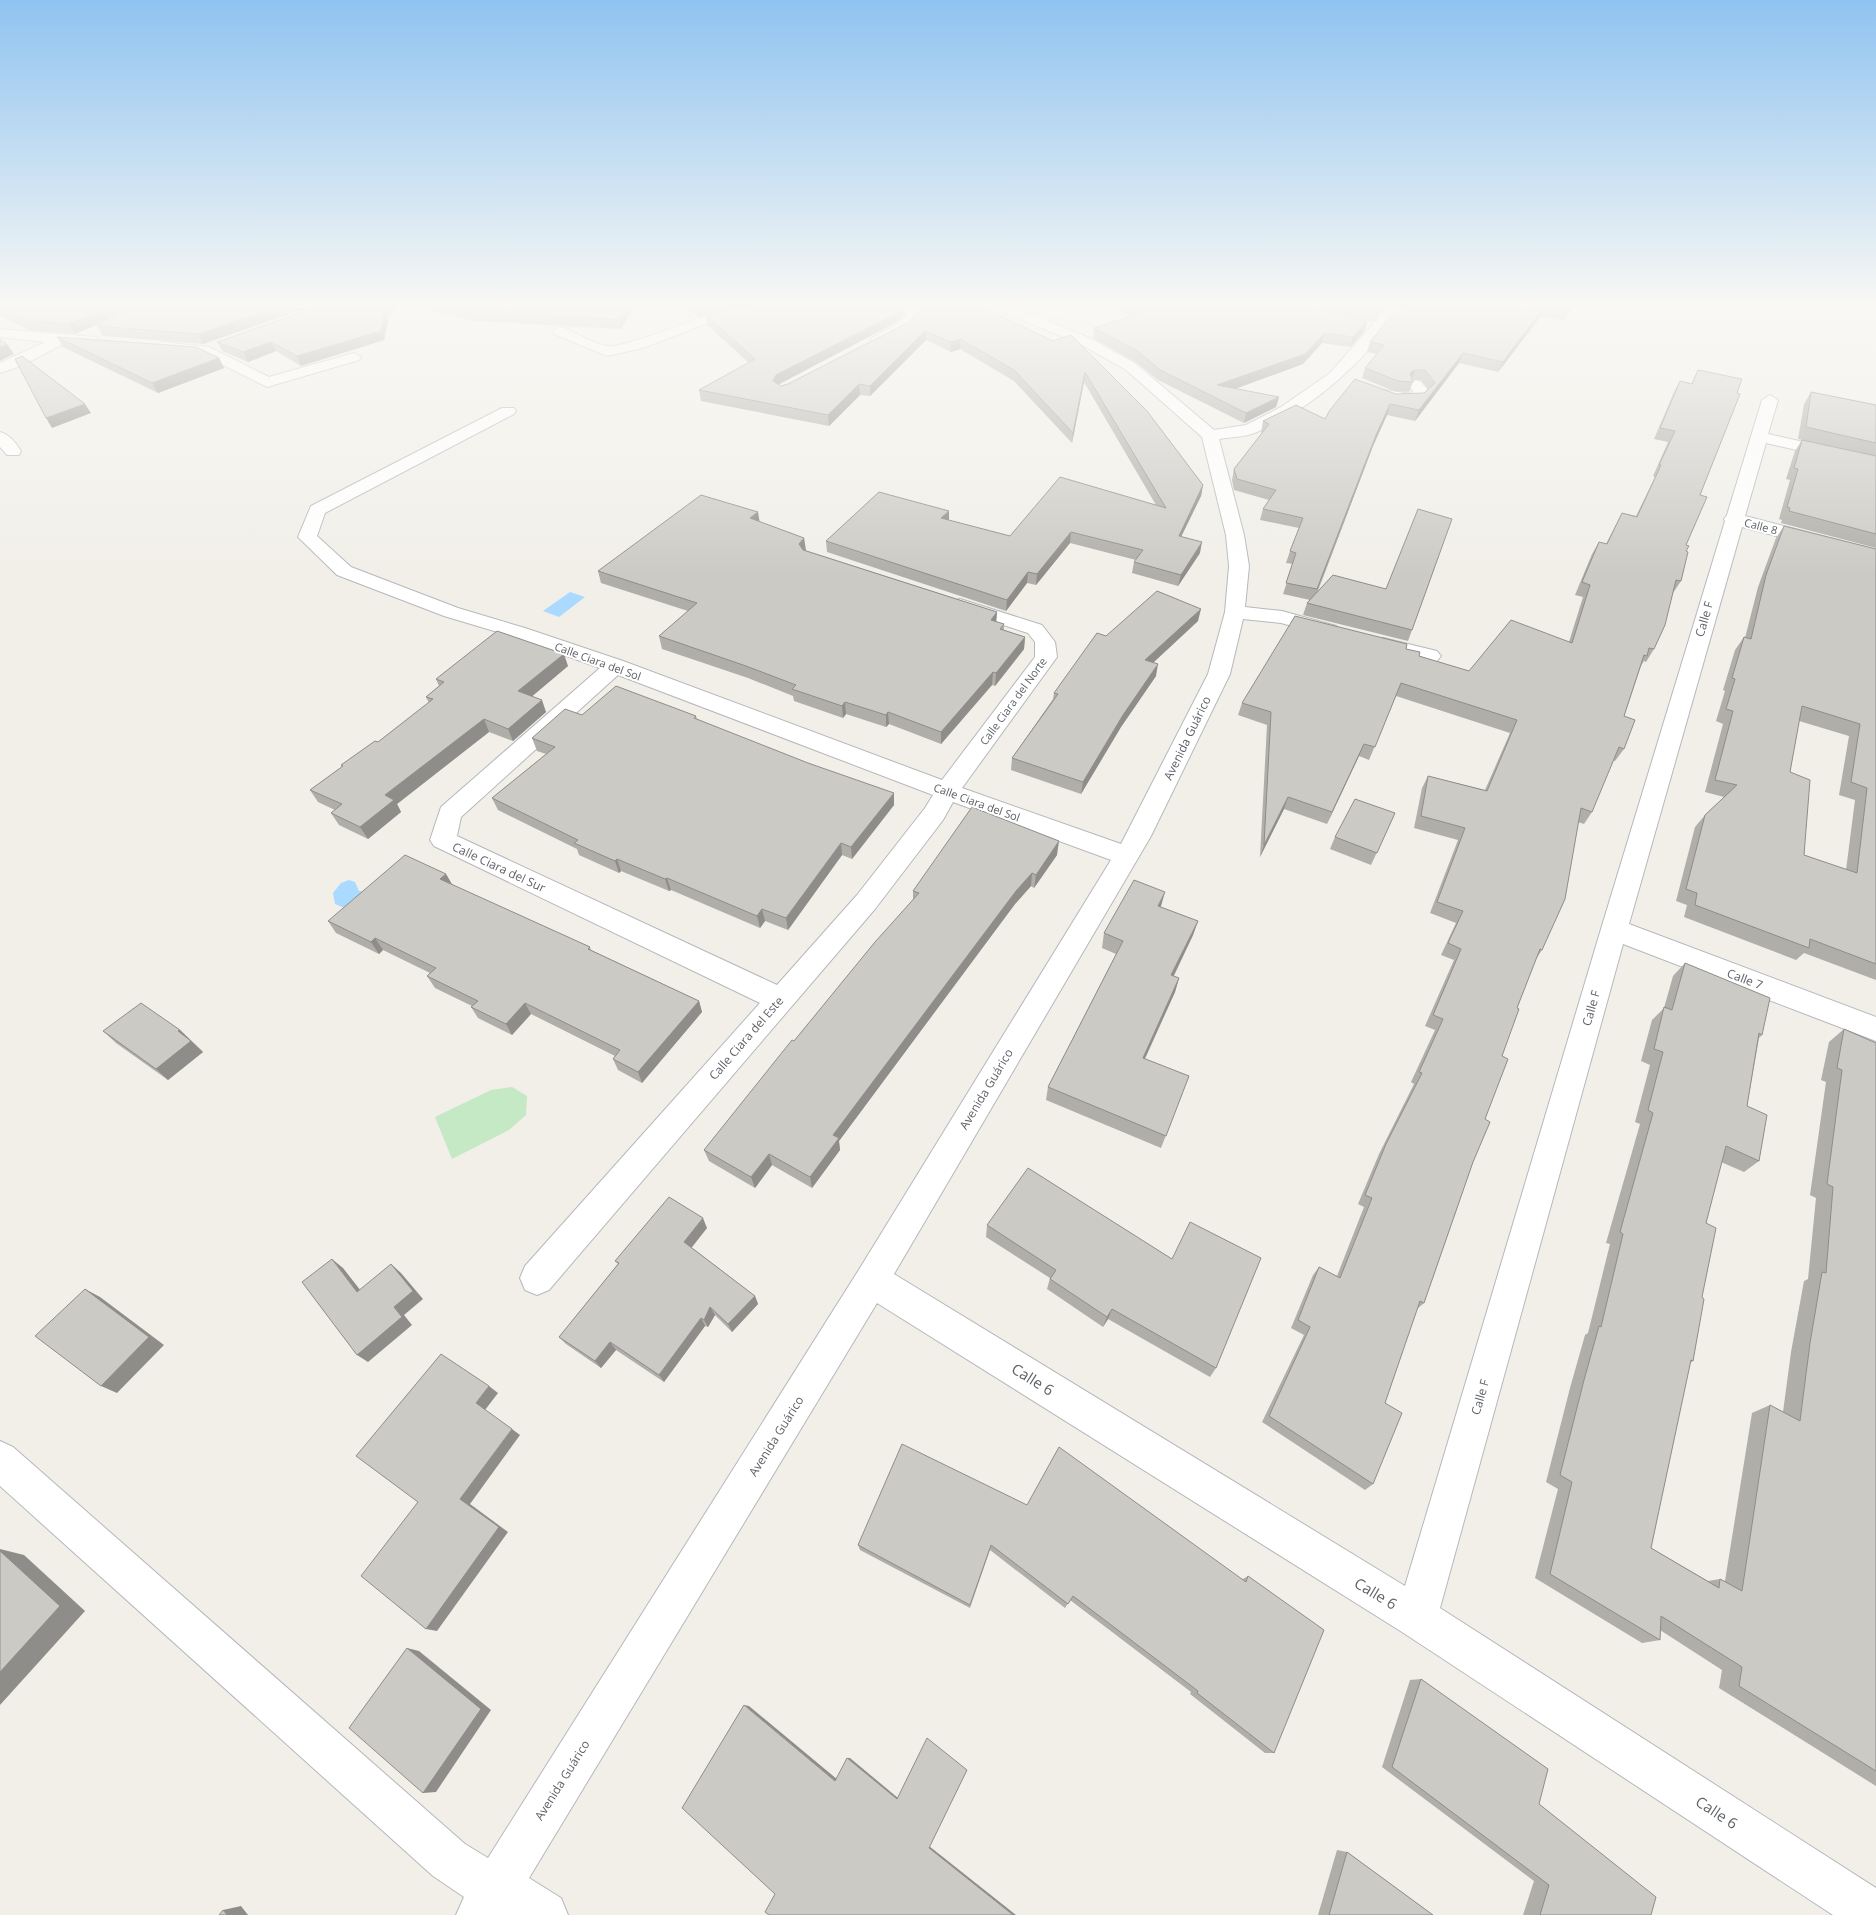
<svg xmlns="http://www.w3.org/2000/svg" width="1876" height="1915" font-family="'Open Sans',sans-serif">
<rect width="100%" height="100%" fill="#f1efe8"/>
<!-- green -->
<polygon fill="#c5e8c5" points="512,1087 527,1096 526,1115 509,1130 452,1159 435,1117 491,1090"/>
<!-- water -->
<g fill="#aadaff">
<polygon points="570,592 585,597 559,617 543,611"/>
<polygon points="349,880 355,882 359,891 367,892 347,909 335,904 333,893 341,883"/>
</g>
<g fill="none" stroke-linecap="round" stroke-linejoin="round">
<!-- minor casing -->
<g stroke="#b5b8bc" stroke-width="2">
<g id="minor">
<path d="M728,308H751L749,311L708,323L643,348L607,356L554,334L552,331L559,327L564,328C578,334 592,343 607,346C619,350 708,314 728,308Z"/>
<path d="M907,308H921C921,310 921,315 921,317C916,328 883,347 872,344L870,341L872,338L898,324L907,315Z"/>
<path d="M994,308H1014L1034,316L1060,308H1082L1080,311L1047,321L1092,339L1136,364L1214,430L1246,425L1281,407L1330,373L1387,308H1402C1365,360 1316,407 1257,432C1246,437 1231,437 1219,439L1244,535L1249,566L1245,607L1282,611L1336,626L1339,630L1336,634L1329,636L1281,623L1243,619L1230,674L1151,836L894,1274L1405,1586L1601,929L1725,521L1724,519L1727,515L1762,400L1770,395L1778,400L1768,434L1876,458V468L1766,443L1745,516L1876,550V562L1742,527L1629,924L1876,1017V1041L1623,944L1440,1608L1876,1888V1915H1833L1402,1632L877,1303L529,1878L561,1898L568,1915H456L464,1897L433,1876L0,1486V1441L13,1447L465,1844L488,1858L860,1268L1111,860L953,802L943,820L875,909L549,1290L537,1295L525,1290L520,1278L525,1266L760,1003L434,846L430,840L441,807L600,668L511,636L444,616L337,575L298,537L311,506L502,408H514L516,411L514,414L325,513L317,536L351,567L458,608L525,628L623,661L942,780L1035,657V642L1028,633L953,609L950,605L953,601L960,599L1042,625L1055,642L1057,657L962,788L1121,844L1208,674L1225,612L1229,566L1226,535L1202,437L1126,370L1082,345ZM618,675L933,795L925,808L857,895L777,985L457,836L461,817Z"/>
<polygon points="0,329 95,337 102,341 95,345 65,343 21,366 0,373 0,363 45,342 0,337"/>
<polygon points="163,342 209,347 269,377 354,353 361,357 359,360 267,387 201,354 158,349 156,346"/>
<path d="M1416,380L1421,382L1430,392C1427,396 1422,401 1417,403C1409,406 1382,402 1377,395L1385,390L1411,394L1413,391L1408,385Z"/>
<path d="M0,432C9,434 16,443 21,451L19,455H7L0,447Z"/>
<polygon points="1383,638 1437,651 1441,656 1437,661 1430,662 1376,648 1373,644 1376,640"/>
</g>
</g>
<!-- minor -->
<use href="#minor" fill="#fff" fill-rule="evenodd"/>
</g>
<!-- wall -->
<g fill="#afaea9" fill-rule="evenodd">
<polygon points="0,308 135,308 75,334 29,330 0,316"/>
<polygon points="306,308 203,344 103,336 97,326"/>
<polygon points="314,308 395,308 392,316 389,316 384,340 301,366 276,351 248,362 222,351 217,342"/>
<polygon points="414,308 633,308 621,329 475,321"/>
<polygon points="688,308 722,308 698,317"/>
<polygon points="1115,308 1312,308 1367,322 1364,332 1350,347 1322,343 1303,364 1235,389 1279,397 1276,407 1244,423 1158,380 1137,363 1093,338 1094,328 1130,316"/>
<polygon points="1320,308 1384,308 1372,322"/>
<polygon points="1397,308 1572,308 1564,321 1541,316 1498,372 1459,363 1415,421 1387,415 1373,446 1317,593 1412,630 1408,641 1303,615 1307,603 1310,600 1283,594 1293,564 1286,563 1290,551 1299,528 1260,520 1263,509 1269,500 1234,490 1232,480 1234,469 1262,433 1261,432 1263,421 1325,419 1396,394 1424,393 1428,389 1421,380 1412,380 1413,382 1409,392 1394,391 1362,378 1365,368 1377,354 1367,352 1370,342"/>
<polygon points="905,314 897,322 778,385 781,386 788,384 909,322 1053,341 1203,485 1201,496 1181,537 1200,553 1178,586 1132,573 1134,562 1136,560 1070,543 1036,585 1027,583 1006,611 827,552 826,541 949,520 1010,536 1156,505 1084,382 1072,443 1014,381 960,349 951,352 926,340 870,396 860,395 829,426 701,401 699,390 749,363 707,325 706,315"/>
<polygon points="57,337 219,358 224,368 158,393 63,347"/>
<polygon points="1698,370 1700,495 1686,545 1686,551 1681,581 1673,593 1654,649 1646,662 1644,661 1641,666 1624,716 1624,749 1615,761 1613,760 1592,812 1584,824 1578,822 1542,950 1536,959 1517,1008 1502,1056 1473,1162 1424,1303 1417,1309 1385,1403 1373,1484 1365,1490 1262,1422 1304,1335 1291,1328 1313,1275 1319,1267 1337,1276 1364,1207 1358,1204 1379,1154 1414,1084 1411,1082 1435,1030 1425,1026 1454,960 1441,955 1456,923 1430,913 1458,840 1414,828 1422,788 1428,776 1485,790 1510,733 1396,696 1369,760 1359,756 1327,824 1284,809 1260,857 1267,725 1238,715 1242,703 1406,649 1419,656 1469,671 1569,642 1583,597 1575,595 1592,554 1599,542 1606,544 1622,513 1636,516 1655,477 1653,476 1668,442 1654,439 1674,392 1680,381 1691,384"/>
<polygon points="1811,392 1876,405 1876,456 1798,439 1804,404"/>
<polygon points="1802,440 1876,456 1876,548 1781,523 1782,520 1779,519 1790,480 1786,479 1795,451"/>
<polygon points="760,522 804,538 805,550 997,612 996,622 1004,624 1004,630 1025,637 1024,649 995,686 992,685 941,744 889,724 886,727 846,714 843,718 794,701 793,696 748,678 662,649 659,636 688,611 601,583 598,571"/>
<path d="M1784,526L1876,549V980L1804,953L1796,960L1684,917L1687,905L1676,901L1695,827L1705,815L1724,797L1705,792L1723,724L1716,721L1725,691L1723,690L1735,650L1744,637L1745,638L1758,587L1776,538ZM1799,721L1849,736L1839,795L1855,800L1846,870L1804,855L1790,772Z"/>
<polygon points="1198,621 1154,662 1156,676 1121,727 1081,794 1011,770 1012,758 1053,699 1054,693 1106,636"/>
<polygon points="568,666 532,696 546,712 513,741 489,732 397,804 401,812 368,839 339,825 331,813 335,810 318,802 310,790 342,767 341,765 378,742 429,703 426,697 439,686 436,679"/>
<polygon points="582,715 696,716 697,719 894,805 852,859 842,855 788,930 765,921 760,928 671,890 669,891 621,871 619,873 579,855 577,849 498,810 492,798 546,754 537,751 532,738"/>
<polygon points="1395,813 1371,865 1330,849 1335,837"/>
<polygon points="1057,855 1034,888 1031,886 1015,904 839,1141 840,1150 812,1188 772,1165 755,1188 709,1161 704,1150 794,1041 913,900 913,891"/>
<polygon points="446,874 452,885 590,947 591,950 699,1001 702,1012 642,1083 618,1070 613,1059 615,1056 531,1014 512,1035 478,1018 471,1007 472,1006 435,988 427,976 430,973 383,950 379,954 336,933 328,921"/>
<polygon points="1161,907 1198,921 1193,935 1174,976 1179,978 1175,992 1145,1059 1189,1076 1161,1148 1046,1100 1048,1087 1116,954 1102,948 1104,933"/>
<polygon points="1685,963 1762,1035 1759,1038 1747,1106 1759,1161 1744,1172 1721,1162 1706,1223 1702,1297 1693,1361 1690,1363 1651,1548 1708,1581 1720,1579 1725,1581 1752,1413 1770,1405 1783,1412 1791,1352 1804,1281 1808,1279 1816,1198 1810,1195 1826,1082 1821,1080 1829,1042 1844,1029 1876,1043 1876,1786 1719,1688 1722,1670 1660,1630 1660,1640 1642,1643 1535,1578 1558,1489 1546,1482 1570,1388 1585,1335 1588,1333 1610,1244 1606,1243 1640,1124 1635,1122 1650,1065 1641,1061 1652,1020 1664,1008 1673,976"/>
<polygon points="180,1030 203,1052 168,1080 116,1043 103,1031"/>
<polygon points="987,1225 1216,1368 1210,1377 1108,1319 1103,1327 1047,1289 1050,1278 986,1237"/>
<polygon points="707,1228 691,1247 755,1296 758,1304 732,1332 715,1315 708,1327 705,1326 664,1382 616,1350 601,1368 566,1344 559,1337 618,1264 615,1261"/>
<polygon points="1027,1505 1243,1579 1248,1576 1274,1753 1265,1753 1190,1694 1191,1692 1070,1600 1065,1608 990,1550 970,1608 860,1550 858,1545"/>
<polygon points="1421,1679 1539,1804 1651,1915 1523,1915 1534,1881 1382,1767 1410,1680"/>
<polygon points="1337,1850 1347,1852 1433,1915 1318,1915"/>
</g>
<!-- shaded-wall -->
<g fill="#8f8d8a">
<polygon points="108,308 135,308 75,334 69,324"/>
<polygon points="274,308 306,308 203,344 198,334"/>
<polygon points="385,308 386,308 389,316 384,340 301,366 297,356"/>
<polygon points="389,308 395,308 392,316"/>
<polygon points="625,308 633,308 621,329 619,320"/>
<polygon points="696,308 722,308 698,317"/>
<polygon points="901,308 906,308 905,314 897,322 777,385 773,381 776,375"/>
<polygon points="1379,308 1384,308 1372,322 1375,312"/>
<polygon points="1543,308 1544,308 1541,316 1498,372 1503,362"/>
<polygon points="1570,308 1572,308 1564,321 1569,311"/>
<polygon points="1367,322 1364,332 1350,347 1353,337"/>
<polygon points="925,331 926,340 870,396 870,386"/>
<polygon points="1325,333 1322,343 1303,364 1215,396 1217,385"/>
<polygon points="960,339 960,349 951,352 951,342"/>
<polygon points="271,342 276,351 248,362 243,352"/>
<polygon points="7,344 14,354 0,361 0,347"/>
<polygon points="1463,353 1459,363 1415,421 1419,410"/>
<polygon points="219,358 224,368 158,393 152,383"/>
<polygon points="1415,370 1411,380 1410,373"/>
<polygon points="1085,372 1084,382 1072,443 1073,433"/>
<polygon points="859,384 860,395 829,426 828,415"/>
<polygon points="1279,397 1276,407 1244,423 1246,413"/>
<polygon points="85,404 91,413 52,428 46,418"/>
<polygon points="1390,404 1387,415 1373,446 1314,601 1376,435"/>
<polygon points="1203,485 1201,496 1176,547 1179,536"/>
<polygon points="949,511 949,522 941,518"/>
<polygon points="758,512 760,524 750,518"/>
<polygon points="1071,532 1070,543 1036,585 1037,574"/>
<polygon points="804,538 806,550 800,556 799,544"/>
<polygon points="1202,542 1200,553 1178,586 1181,575"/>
<polygon points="1028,572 1027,583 1006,611 1007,600"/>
<polygon points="1201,609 1198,621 1143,672 1145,660"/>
<polygon points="997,612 996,624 991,620"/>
<polygon points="1025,637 1024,649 995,686 996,673"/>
<polygon points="564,654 568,666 523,704 518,691"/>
<polygon points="1158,664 1156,676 1121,727 1081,794 1083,782 1123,715"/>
<polygon points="993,672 992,685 941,744 941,732"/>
<polygon points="542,700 546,712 513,741 508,729"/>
<polygon points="845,702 846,714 843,718 842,706"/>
<polygon points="888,712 889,724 886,727 886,715"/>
<polygon points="484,719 489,732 397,804 401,812 368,839 360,827 385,795"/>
<polygon points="1364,744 1359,756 1327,824 1332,812"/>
<polygon points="894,793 894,805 852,859 851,847"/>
<polygon points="1288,797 1284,809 1260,857 1264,845"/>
<polygon points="1059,841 1057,855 1034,888 1036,875"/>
<polygon points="841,843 842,855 788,930 786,918"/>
<polygon points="617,859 621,871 619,873 615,861"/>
<polygon points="1032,873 1031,886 1015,904 839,1141 840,1150 812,1188 810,1177 833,1135 1016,891"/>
<polygon points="446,874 453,886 440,879"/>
<polygon points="667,878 671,890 669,891 665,879"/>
<polygon points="1165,892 1161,906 1154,920 1158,906"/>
<polygon points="762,909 765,921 760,928 757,916"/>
<polygon points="1198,921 1193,935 1167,989 1171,975"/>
<polygon points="375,938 383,950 379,954 371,942"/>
<polygon points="1179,978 1175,992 1139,1071 1143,1058"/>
<polygon points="699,1001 702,1012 642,1083 638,1072"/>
<polygon points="525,1003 531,1014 512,1035 506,1024"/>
<polygon points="180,1030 203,1052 168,1080 156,1069 178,1031"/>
<polygon points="769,1154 772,1165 755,1188 751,1177"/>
<polygon points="703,1218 707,1228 689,1251 684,1242"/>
<polygon points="332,1259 343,1268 368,1300 357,1292"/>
<polygon points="391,1264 401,1273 423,1299 404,1315 412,1325 368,1362 357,1355 394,1307"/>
<polygon points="85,1289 100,1297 164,1345 117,1393 101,1386"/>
<polygon points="755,1296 758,1304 732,1332 728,1324"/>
<polygon points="710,1307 715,1315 708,1327 704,1320"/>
<polygon points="1112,1309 1108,1319 1103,1327 1107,1317"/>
<polygon points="701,1318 705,1326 664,1382 659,1375"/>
<polygon points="610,1342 616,1350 601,1368 595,1361"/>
<polygon points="489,1386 498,1393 485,1410 476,1403"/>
<polygon points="512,1429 520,1435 470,1504 508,1532 437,1631 426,1629 460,1499"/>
<polygon points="0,1549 24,1555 85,1611 0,1705"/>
<polygon points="407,1648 419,1651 491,1710 436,1792 423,1793"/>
<polygon points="744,1705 749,1706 838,1780 835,1781"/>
<polygon points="847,1758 850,1758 898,1798 897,1799"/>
<polygon points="929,1846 1016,1915 1013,1915 929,1848"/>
<polygon points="241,1906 248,1915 227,1915 223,1910"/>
</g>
<!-- building -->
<g fill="#cccac5" stroke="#8f8d8a" fill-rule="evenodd">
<polygon points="0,308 108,308 69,324 23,320 0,309"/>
<polygon points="138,308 274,308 198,334 97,326"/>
<polygon points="314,308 385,308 381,331 297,356 271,342 243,352 217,342"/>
<polygon points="457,308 625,308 619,320 471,311"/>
<polygon points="730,308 901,308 897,313 776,375 773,381 781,386 788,384 909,322 921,308 983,308 1053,341 1071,335 1147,411 1203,485 1179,536 1202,542 1181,575 1134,562 1143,550 1071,532 1037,574 1028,572 1007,600 826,541 879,492 949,511 941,518 1010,536 1060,477 1166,508 1085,372 1073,433 1014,370 960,339 951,342 925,331 870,386 859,384 828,415 699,390 755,359 706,315"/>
<polygon points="1136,308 1312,308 1367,322 1353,337 1325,333 1305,354 1217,385 1279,397 1246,413 1160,370 1139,352 1094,328 1143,312"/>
<polygon points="1361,308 1379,308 1375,312"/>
<polygon points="1397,308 1543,308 1503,362 1463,353 1419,410 1390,404 1376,435 1317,589 1286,583 1296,553 1290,551 1303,518 1263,509 1276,490 1237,479 1234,469 1269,424 1263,421 1296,405 1325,419 1330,410 1355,379 1396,394 1424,393 1435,383 1425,370 1415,370 1410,373 1413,382 1398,381 1365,368 1384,345 1370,342"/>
<polygon points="1557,308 1570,308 1569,311"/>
<polygon points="57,337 196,347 219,358 152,383"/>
<polygon points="0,339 7,344 0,347"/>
<polygon points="22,356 85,404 46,418 15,359"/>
<polygon points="1698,370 1742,379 1737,393 1740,394 1700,495 1707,497 1686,545 1689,546 1686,551 1688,552 1681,581 1676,580 1665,625 1654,649 1649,648 1647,656 1644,655 1624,716 1635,720 1624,749 1619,747 1592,812 1581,808 1565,899 1542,950 1540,949 1517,1008 1519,1009 1502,1056 1508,1059 1485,1119 1490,1122 1473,1162 1424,1303 1420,1301 1385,1403 1402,1413 1373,1484 1269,1416 1310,1327 1298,1320 1319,1267 1340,1278 1372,1198 1365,1195 1386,1144 1422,1073 1419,1072 1443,1019 1433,1015 1461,949 1448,943 1463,911 1437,902 1465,828 1421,816 1428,776 1487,791 1517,720 1401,683 1375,747 1364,744 1332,812 1288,797 1264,845 1271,712 1242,703 1295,616 1407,644 1406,649 1420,652 1419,656 1469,671 1511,620 1572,643 1590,585 1582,582 1599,542 1607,544 1622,513 1637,517 1661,465 1659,465 1675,431 1660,428 1680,381 1692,384"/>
<polygon points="1811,392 1876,405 1876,443 1806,427"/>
<polygon points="1802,440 1876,456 1876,534 1789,511 1790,508 1787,507 1798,469 1794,468"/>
<polygon points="701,495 758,512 750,518 804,538 799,544 803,550 997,612 991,620 1004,624 1000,629 1025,637 996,673 993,672 941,732 888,712 886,715 845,702 842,706 792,689 796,685 746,666 659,636 697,603 598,571"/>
<polygon points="1418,509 1452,519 1412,630 1307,603 1333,575 1386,589"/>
<path d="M1784,526L1876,549V964L1810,939L1809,948L1695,905L1697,893L1686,889L1705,815L1737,785L1715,780L1733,711L1726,709L1735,679L1732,678L1744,637L1751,639L1766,575ZM1802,706L1860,724L1851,782L1867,788L1857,873L1804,855L1810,780L1790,772Z"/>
<polygon points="1157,591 1201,609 1145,660 1158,664 1123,715 1083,782 1012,758 1058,694 1054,693 1097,633 1106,636"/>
<polygon points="497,631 564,654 518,691 542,700 508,729 484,719 385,795 394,800 360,827 331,813 342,804 310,790 343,766 341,765 375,741 378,742 433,699 426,697 444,682 436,679"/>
<polygon points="616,686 696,716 694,718 808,763 894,793 851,847 841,843 786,918 762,909 757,916 667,878 665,879 617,859 615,861 574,843 578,840 492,798 555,747 532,738 565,709 582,715"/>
<polygon points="1355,799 1395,813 1377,853 1335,837"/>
<polygon points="972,807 1059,841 1036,875 1032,873 1016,891 833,1135 839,1138 810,1177 769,1154 751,1177 704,1150 792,1040 794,1041 875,942 919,893 913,891"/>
<polygon points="405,855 446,874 440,879 590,947 588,949 699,1001 638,1072 613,1059 620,1050 525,1003 506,1024 471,1007 478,1001 427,976 436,968 375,938 371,942 328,921"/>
<polygon points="1134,880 1165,892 1158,906 1198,921 1171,975 1179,978 1143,1058 1189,1076 1166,1136 1048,1087 1123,941 1104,933"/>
<polygon points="1685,963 1770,998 1762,1035 1759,1033 1747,1106 1767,1115 1759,1161 1726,1146 1706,1223 1716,1228 1702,1297 1704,1299 1693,1361 1691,1360 1651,1548 1719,1588 1720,1579 1742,1591 1770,1405 1800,1421 1810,1343 1822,1272 1826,1273 1833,1187 1827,1184 1842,1070 1837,1068 1844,1029 1876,1043 1876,1771 1739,1686 1742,1667 1661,1616 1660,1640 1550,1574 1572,1482 1560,1475 1584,1380 1599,1326 1601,1327 1623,1234 1620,1232 1653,1113 1648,1110 1663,1052 1654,1049 1664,1007 1672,1010"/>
<polygon points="141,1003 180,1030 178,1031 191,1041 156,1069 103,1031"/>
<polygon points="1028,1168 1172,1259 1190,1222 1261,1258 1216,1368 1112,1309 1107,1317 1050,1279 1056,1270 987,1225"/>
<polygon points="669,1197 703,1218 684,1242 755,1296 728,1324 710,1307 704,1320 701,1318 659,1375 610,1342 595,1361 559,1337 619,1263 615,1261"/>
<polygon points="332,1259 357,1292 391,1264 413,1291 394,1307 402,1317 357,1355 302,1282"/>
<polygon points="85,1289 149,1337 101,1386 35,1336"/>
<polygon points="441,1354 489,1386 476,1403 512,1429 460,1499 499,1527 426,1629 361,1576 418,1502 356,1456"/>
<polygon points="902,1444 1027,1505 1059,1447 1246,1582 1248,1576 1324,1630 1274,1753 1197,1693 1198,1691 1073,1596 1068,1604 991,1545 970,1605 858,1545"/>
<polygon points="0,1551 60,1606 0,1672"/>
<polygon points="407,1648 481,1709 423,1793 349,1728"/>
<polygon points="1421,1679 1548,1769 1539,1804 1656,1897 1651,1915 1540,1915 1549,1885 1392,1767"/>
<polygon points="744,1705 835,1781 847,1758 897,1799 927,1738 967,1770 929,1848 1013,1915 769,1915 765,1912 775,1894 682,1808"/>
<polygon points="1347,1852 1433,1915 1329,1915"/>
<polygon points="223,1910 227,1915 219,1915"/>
</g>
<!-- sky -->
<linearGradient id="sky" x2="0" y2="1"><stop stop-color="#8fc3f1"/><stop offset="0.53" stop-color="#f9f8f5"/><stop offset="1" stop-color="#f9f8f5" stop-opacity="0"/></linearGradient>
<rect width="1876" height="576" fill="url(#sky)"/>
<g text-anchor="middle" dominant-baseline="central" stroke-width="4" stroke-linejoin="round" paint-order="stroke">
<!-- far-street labels -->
<g font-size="11" fill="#5f6368" stroke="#fff">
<text transform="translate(1761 526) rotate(15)">Calle 8</text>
<text transform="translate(598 661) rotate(20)">Calle Ciara del Sol</text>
<text transform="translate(1013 701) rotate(-54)">Calle Ciara del Norte</text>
<text transform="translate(977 802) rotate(20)">Calle Ciara del Sol</text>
</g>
<!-- street labels -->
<g font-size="12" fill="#5f6368" stroke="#fff">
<text transform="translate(1704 619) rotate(-74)">Calle F</text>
<text transform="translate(1187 738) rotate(-64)">Avenida Guárico</text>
<text transform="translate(499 867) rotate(25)">Calle Ciara del Sur</text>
<text transform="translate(1745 979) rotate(21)">Calle 7</text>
<text transform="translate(1591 1008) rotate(-74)">Calle F</text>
<text transform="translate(746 1038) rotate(-49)">Calle Ciara del Este</text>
<text transform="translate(986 1089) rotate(-59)">Avenida Guárico</text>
<text transform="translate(1480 1397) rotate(-74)">Calle F</text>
<text transform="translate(776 1436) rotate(-58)">Avenida Guárico</text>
<text transform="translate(562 1780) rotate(-58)">Avenida Guárico</text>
</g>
<!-- near-street labels -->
<g font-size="15" fill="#5f6368" stroke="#fff">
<text transform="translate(1033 1379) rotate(32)">Calle 6</text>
<text transform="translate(1376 1593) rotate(31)">Calle 6</text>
<text transform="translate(1717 1812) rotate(33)">Calle 6</text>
</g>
</g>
</svg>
